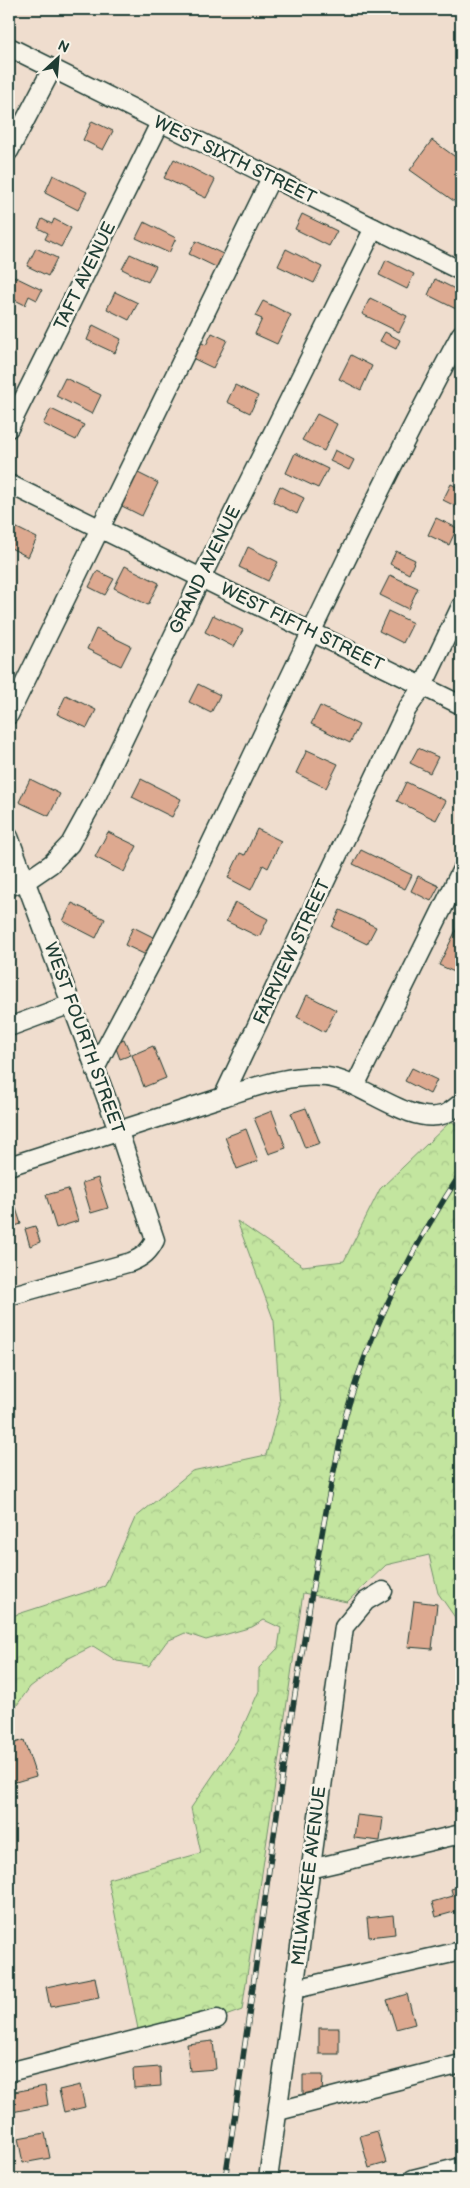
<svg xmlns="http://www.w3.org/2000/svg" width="470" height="2188" font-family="'Balsamiq Sans',sans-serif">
<defs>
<pattern id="forest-crowns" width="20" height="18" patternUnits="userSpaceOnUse" patternTransform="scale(1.25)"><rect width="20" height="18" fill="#c3e59f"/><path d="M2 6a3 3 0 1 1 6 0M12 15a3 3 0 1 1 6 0" fill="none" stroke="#a7c58a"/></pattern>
</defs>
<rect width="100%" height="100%" fill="#efddce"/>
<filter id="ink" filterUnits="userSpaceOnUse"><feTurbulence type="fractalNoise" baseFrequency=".02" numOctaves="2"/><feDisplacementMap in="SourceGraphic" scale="10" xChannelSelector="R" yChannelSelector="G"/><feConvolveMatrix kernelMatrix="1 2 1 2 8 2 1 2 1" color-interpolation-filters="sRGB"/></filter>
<g filter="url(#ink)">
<!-- forest -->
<polygon fill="url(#forest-crowns)" stroke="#71916a" points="451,1121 461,1128 461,1626 438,1593 429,1555 386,1565 347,1602 303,1593 242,2010 217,2019 140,2039 108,1879 201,1853 191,1808 237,1740 259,1691 259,1668 278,1648 281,1628 264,1620 252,1627 206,1640 185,1633 167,1641 149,1666 117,1661 93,1646 67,1659 30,1687 9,1716 9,1617 105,1586 135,1518 192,1471 266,1455 280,1404 274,1321 237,1221 303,1266 344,1261 380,1189"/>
<!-- building -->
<g fill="#dda990" stroke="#1f3d34">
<polygon points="92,121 113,131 103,150 83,140"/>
<polygon points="432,140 461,161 461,206 410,170"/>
<polygon points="174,159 215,180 206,198 164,178"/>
<polygon points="53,175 87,192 78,210 45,193"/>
<polygon points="302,214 337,231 329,246 295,229"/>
<polygon points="42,219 52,224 54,219 71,228 61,247 45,239 48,233 38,228"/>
<polygon points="144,222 176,238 169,253 136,238"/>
<polygon points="196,241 225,255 218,268 189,254"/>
<polygon points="36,248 57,258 48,276 27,266"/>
<polygon points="286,249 322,267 314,283 278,266"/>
<polygon points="130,254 156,266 148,282 122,269"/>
<polygon points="386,260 414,274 407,289 379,275"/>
<polygon points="9,274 42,290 37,300 29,296 25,305 9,297"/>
<polygon points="435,279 461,292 461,299 456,309 428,295"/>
<polygon points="115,292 138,303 129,320 107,309"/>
<polygon points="370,298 407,316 399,332 362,314"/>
<polygon points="263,301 291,315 277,344 255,334 262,319 255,316"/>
<polygon points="93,325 121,339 115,353 87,340"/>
<polygon points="385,332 400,340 396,349 380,341"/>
<polygon points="212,333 227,340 213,368 188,356 196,340 206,345"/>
<polygon points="9,351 13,353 9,362"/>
<polygon points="351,355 372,366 361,390 339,379"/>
<polygon points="65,378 101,395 92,414 56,396"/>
<polygon points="235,385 258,396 250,413 227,402"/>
<polygon points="51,409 84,425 76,440 43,424"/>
<polygon points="317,414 337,424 324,451 302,440"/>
<polygon points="335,450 354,460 349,470 330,461"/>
<polygon points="295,453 328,469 318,488 286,473"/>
<polygon points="132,470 158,483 142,516 116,503"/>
<polygon points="451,484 461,489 461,509 443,500"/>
<polygon points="280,486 304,498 297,514 273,502"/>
<polygon points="436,518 457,528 449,545 428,535"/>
<polygon points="9,524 37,538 28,557 9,547"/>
<polygon points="248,547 278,562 268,581 239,567"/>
<polygon points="396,551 415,560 409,574 390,564"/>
<polygon points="125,566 159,583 148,605 114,588"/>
<polygon points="97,571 114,579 105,595 89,587"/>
<polygon points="390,575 418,588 408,609 380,595"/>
<polygon points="388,611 413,623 403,643 379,631"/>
<polygon points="213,615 243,630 234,647 205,632"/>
<polygon points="96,629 131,646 121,666 87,649"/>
<polygon points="198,684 220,695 211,713 189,702"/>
<polygon points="66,695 96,710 87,728 57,714"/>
<polygon points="320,706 359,725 350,743 311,724"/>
<polygon points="418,748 438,757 430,773 410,763"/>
<polygon points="307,750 338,764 326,788 296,773"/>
<polygon points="30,779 60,794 49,816 19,802"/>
<polygon points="141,779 181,799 172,817 132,797"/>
<polygon points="406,782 446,801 436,820 397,801"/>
<polygon points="257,829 281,841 268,868 263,865 251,890 228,878 240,853 245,855"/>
<polygon points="108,832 137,846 124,872 95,857"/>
<polygon points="361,850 412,875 405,889 353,864"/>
<polygon points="418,876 439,886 431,901 411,891"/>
<polygon points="461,888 461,906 454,902"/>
<polygon points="235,902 268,919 259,937 226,921"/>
<polygon points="72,903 105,919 96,938 63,921"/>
<polygon points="340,910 376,927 367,944 332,927"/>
<polygon points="458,926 461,927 461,975 439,965"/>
<polygon points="133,927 155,938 146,955 125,945"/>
<polygon points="307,995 336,1010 325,1032 297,1017"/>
<polygon points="124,1039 131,1055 120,1059 114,1043"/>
<polygon points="153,1046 166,1078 144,1087 132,1055"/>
<polygon points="412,1068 437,1080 430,1094 405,1081"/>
<polygon points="306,1108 320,1143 305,1148 291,1113"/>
<polygon points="272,1111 286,1148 269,1154 254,1118"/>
<polygon points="246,1129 258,1161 237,1169 225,1137"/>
<polygon points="98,1178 108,1208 91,1213 82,1183"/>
<polygon points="68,1189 78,1221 56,1228 46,1195"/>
<polygon points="14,1202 21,1224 9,1228 9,1204"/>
<polygon points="35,1226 40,1242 30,1246 25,1229"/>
<polygon points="414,1601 437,1604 432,1649 408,1647"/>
<polygon points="24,1740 36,1776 9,1784 9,1745"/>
<polygon points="357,1815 383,1818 380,1841 354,1838"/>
<polygon points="461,1886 461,1910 436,1917 432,1902 453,1896 451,1889"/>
<polygon points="393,1915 395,1934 369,1937 367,1918"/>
<polygon points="95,1977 99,1998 50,2007 46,1987"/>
<polygon points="407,1994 415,2024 396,2029 387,2000"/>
<rect x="319" y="2028" width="20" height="26"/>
<polygon points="213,2041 216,2069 190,2071 187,2044"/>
<polygon points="160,2067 161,2086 134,2088 133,2069"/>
<polygon points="303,2075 323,2075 322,2094 303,2094"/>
<polygon points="80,2085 85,2107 64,2112 59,2090"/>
<polygon points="45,2086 48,2105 12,2112 9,2093"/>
<polygon points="377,2131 386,2163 369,2168 360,2136"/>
<polygon points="45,2133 50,2158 23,2163 18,2138"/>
</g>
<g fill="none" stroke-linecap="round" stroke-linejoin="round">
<!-- minor casing -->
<g stroke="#1f3d34" stroke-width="21">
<g id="minor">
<polyline points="9,47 461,271"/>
<polyline points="9,151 52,69"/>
<polyline points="9,428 160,123"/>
<polyline points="9,484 461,705"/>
<polyline points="9,715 271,178"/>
<path d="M9,837L119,1132L155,1240C149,1252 143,1257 131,1262L9,1296"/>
<polyline points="9,887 32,877 51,864 70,844 97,795 201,578 374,228"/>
<polyline points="9,1027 71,1004"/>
<path d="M95,1069C124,1011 157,956 185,897C276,709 362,518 461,334"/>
<polyline points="355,1086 461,871"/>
<path d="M223,1097C258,1086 289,1074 327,1077C361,1081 408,1125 442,1115C448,1114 456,1107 461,1103"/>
<polyline points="9,1166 223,1097 407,709 423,686 461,606"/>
<polyline points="310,1869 461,1834"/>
<polyline points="295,1989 461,1951"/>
<polyline points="9,2072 217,2019"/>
<polyline points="278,2111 461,2064"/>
<polyline points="268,2179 344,1627 366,1601 383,1591"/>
<polyline points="413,2179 461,2167"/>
</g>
</g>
<!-- minor -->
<use href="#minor" stroke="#f7f3e8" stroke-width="18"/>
<!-- rail casing -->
<g stroke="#1f3d34" stroke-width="5.5">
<path id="rail" d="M225,2179C251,2014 270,1847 297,1682C309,1613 319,1544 333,1475C338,1455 341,1434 346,1414C370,1329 413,1246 461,1173"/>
</g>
<!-- rail -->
<use href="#rail" stroke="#f7f3e8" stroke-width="4" stroke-dasharray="11" stroke-linecap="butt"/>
</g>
</g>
<g text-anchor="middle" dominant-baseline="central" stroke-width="5" stroke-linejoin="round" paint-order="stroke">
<!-- street labels -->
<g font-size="18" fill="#1f3d34" stroke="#f7f3e8">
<text transform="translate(235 160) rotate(26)">WEST SIXTH STREET</text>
<text transform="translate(85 276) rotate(-64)">TAFT AVENUE</text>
<text transform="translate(205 570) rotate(-64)">GRAND AVENUE</text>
<text transform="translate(302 627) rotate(26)">WEST FIFTH STREET</text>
<text transform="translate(292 952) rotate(-65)">FAIRVIEW STREET</text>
<text transform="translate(84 1038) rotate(70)">WEST FOURTH STREET</text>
<text transform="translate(309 1876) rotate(-83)">MILWAUKEE AVENUE</text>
</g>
</g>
<!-- margin -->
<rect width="470" height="2188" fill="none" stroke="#f7f3e8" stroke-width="30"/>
<rect x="15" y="15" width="440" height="2158" fill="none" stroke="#1f3d34" stroke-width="2" filter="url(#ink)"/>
<!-- north arrow -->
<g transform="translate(58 58) rotate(26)" stroke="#f7f3e8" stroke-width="4" paint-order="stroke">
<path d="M0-4L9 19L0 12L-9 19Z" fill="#1f3d34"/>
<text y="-8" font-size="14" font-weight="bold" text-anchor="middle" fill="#1f3d34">N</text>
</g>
</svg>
